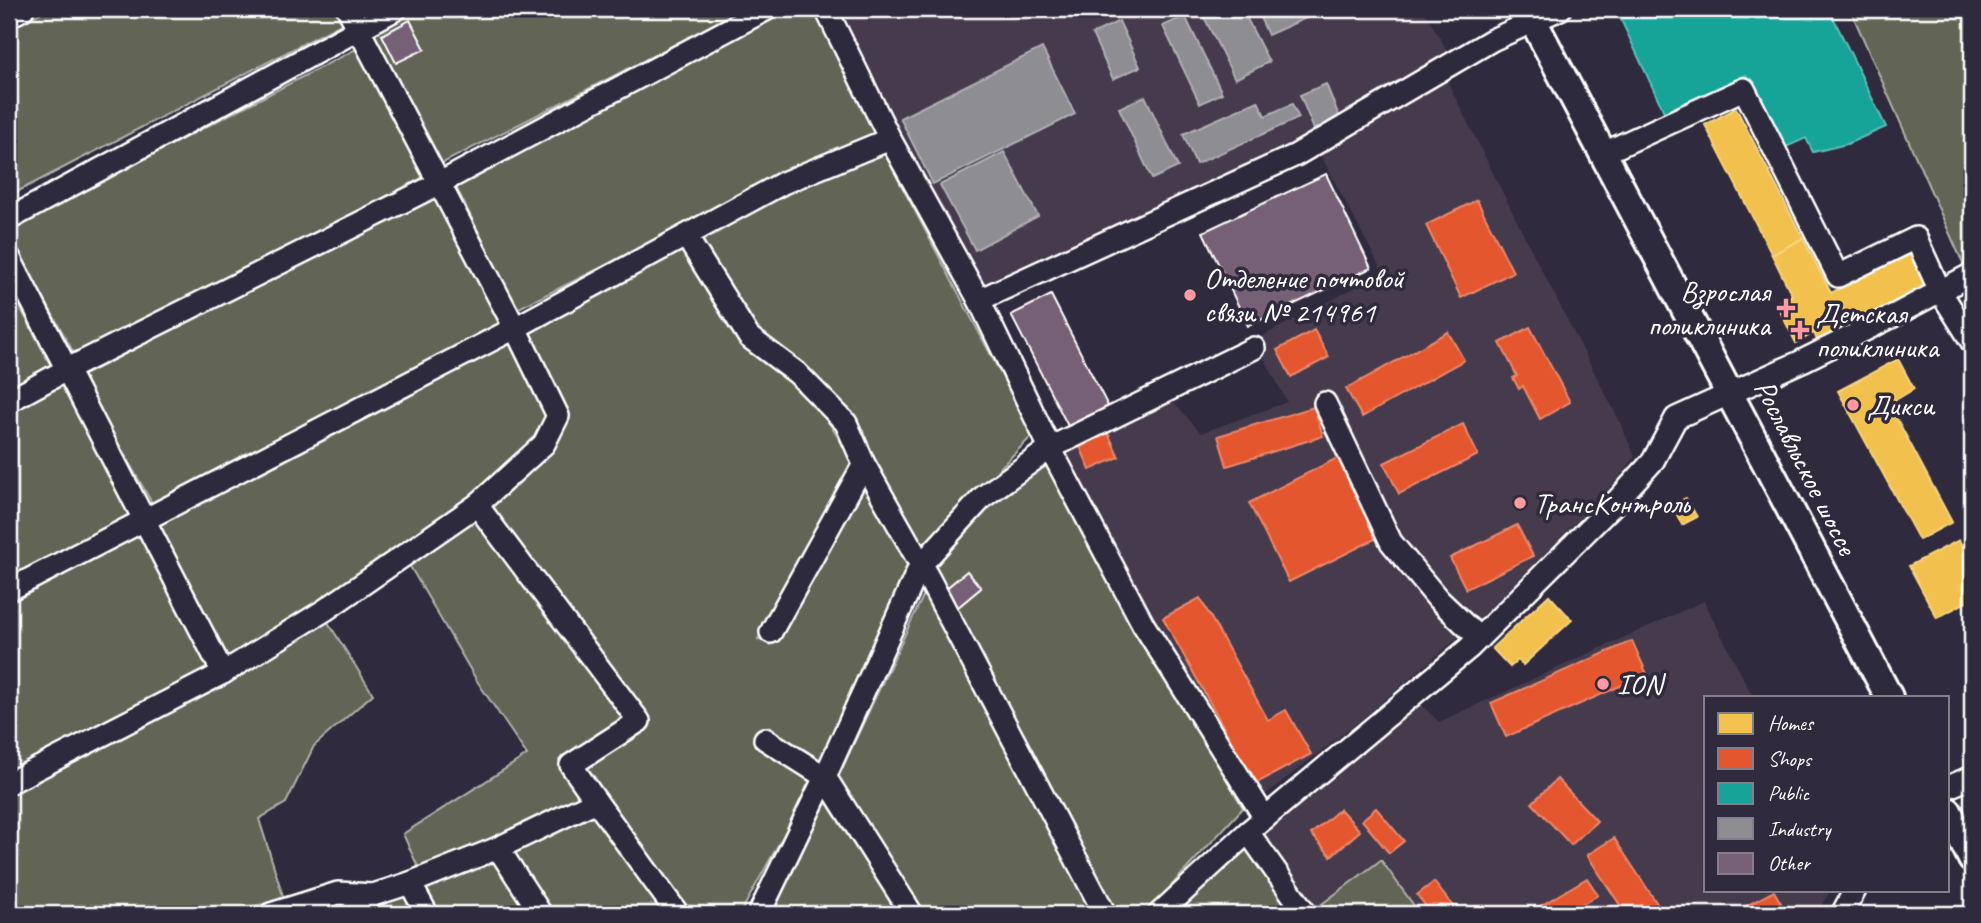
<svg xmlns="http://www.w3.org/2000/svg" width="1981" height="923" font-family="Caveat,sans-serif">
<rect width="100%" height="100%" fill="#2f2a3d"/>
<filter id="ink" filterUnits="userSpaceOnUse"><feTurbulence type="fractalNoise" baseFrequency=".0143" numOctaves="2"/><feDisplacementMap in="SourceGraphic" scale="14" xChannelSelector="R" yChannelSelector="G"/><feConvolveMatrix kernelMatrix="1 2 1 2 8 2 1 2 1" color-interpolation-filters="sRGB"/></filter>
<g filter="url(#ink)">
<!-- built -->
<g fill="#443a4e">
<polygon points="837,9 1423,9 1447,50 1370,106 1304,145 984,289 889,114"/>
<polygon points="1447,81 1539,265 1617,416 1635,456 1620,477 1480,619 1362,719 1260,799 1157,632 1062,450 1170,398 1201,433 1287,402 1255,340 1383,273 1320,154"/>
<polygon points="1704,601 1753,697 1706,697 1706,890 1831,890 1816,914 1420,914 1380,860 1311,912 1257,832 1416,699 1439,722"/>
</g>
<!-- green -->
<g fill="#626557" stroke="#b0b2ab" stroke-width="2">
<polygon points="47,9 340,9 347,21 9,196 9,30"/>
<polygon points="413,9 745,9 439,165 371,31"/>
<polygon points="781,9 813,9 874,133 517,309 453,181"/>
<polygon points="1850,9 1972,9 1972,264 1965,268"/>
<polygon points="356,49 424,177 76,357 9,235 9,229"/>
<polygon points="885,154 1033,435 920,548 854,421 803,363 761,336 739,308 697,238 786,190"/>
<polygon points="435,194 509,326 156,510 80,377"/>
<polygon points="682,251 730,330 812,396 854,463 758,639 770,645 864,480 907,566 819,763 815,778 740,914 692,914 582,769 650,724 489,505 553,451 570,415 523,329"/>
<polygon points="9,286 51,366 9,389"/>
<polygon points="510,336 549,418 534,440 469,496 321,604 224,661 155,520"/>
<polygon points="62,378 133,514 9,578 9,408"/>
<polygon points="1043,454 1243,808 1145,914 1116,914 930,567"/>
<polygon points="475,517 628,718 559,760 585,800 496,843 418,867 403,834 527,755 477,681 408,563"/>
<polygon points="142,529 212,672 9,775 9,598"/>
<polygon points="924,594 1097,914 923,914 838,777"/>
<polygon points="326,619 373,694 314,746 286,803 259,819 284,899 221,914 9,914 9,794 228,684"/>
<polygon points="825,800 898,914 770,914"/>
<polygon points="595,809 668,914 551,914 511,852"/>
<polygon points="1246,841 1296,914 1168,914"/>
<polygon points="493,858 530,914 435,914 421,889"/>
<polygon points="1381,860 1420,914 1313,914 1311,912"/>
<polygon points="410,896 420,914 364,914 381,900"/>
</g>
<!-- homes -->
<g fill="#f2c14e" stroke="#f6d483" stroke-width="2">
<polygon points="1736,108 1803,238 1772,255 1705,125"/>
<polygon points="1803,238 1831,293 1911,253 1928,287 1818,343 1814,333 1796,343 1776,303 1792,295 1772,255"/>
<polygon points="1898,359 1914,389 1889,404 1952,522 1919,540 1838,391"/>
<polygon points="1686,498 1697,517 1682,525 1672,505"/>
<polygon points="1959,540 1972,563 1972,599 1937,618 1909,566"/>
<polygon points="1549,595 1572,620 1523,665 1518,660 1510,667 1492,648"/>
</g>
<!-- shops -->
<g fill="#e4572e" stroke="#ec896d" stroke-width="2">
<polygon points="1477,200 1513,272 1461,298 1426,225"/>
<polygon points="1530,327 1570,402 1540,419 1523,386 1519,389 1513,378 1517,376 1500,343"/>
<polygon points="1314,330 1329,357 1291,377 1277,350"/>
<polygon points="1448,332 1464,360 1362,417 1346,389"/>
<polygon points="1314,407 1323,436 1227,466 1218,436"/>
<polygon points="1463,424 1478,455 1399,494 1384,463"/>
<polygon points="1107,431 1119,457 1090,470 1079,444"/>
<polygon points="1343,455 1383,535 1289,582 1249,503"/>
<polygon points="1517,525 1533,556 1466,589 1450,558"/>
<polygon points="1200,598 1268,720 1286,710 1311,754 1255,784 1163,618"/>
<polygon points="1632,641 1647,674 1506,737 1491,703"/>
<polygon points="1557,779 1597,821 1571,845 1532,803"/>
<polygon points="1376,808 1404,841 1389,853 1362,820"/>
<polygon points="1340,809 1360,831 1331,856 1311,834"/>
<polygon points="1614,838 1664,914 1626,914 1587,855"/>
<polygon points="1587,878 1598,895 1566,914 1527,914"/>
<polygon points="1434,882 1459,914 1432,914 1417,895"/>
<polygon points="1774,891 1787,914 1731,914"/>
</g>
<!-- public -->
<polygon fill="#17a398" stroke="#5dbfb7" stroke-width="2" points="1616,9 1829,9 1886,127 1847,144 1813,152 1806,138 1784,148 1746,75 1665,114"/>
<!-- industry -->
<g fill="#8d8d92" stroke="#afafb3" stroke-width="2">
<polygon points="1200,9 1242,9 1269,62 1235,79"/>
<polygon points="1267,9 1326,9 1268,35 1258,13"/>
<polygon points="1185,16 1222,93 1200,104 1163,26"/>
<polygon points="1119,21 1140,67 1113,79 1092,34"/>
<polygon points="1042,48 1075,114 933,184 900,118"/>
<polygon points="1326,84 1341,121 1315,132 1300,95"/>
<polygon points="1145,96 1178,167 1152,179 1119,108"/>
<polygon points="1258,101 1265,116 1292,104 1299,118 1196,164 1183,134"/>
<polygon points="1004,152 1038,216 975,250 940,185"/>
</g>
<!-- building -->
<g fill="#766075" stroke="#fff" stroke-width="2">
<polygon points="410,20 425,49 396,63 382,35"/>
<polygon points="1326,174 1371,268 1248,326 1203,232"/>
<polygon points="1051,295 1111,412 1071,432 1011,315"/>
<polygon points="967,571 981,588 957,608 943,591"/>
</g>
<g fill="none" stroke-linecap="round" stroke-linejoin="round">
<!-- minor casing -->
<g stroke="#fff" stroke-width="26">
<g id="minor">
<polyline points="9,16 23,9"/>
<polyline points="890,139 979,300 1050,448 1143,624 1265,818"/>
<polyline points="1604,153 1744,89 1838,276 1916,238 1940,291 1972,342"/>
<polyline points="9,219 396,9"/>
<polyline points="686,236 749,337 797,373 846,423 864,464 929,579 1105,914"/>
<polyline points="9,257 223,673"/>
<polyline points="979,300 1296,155 1492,40 1560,9"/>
<polyline points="9,401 66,370 438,184 767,9"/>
<polyline points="1325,403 1391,542 1438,599 1479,638"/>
<polyline points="477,505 639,721 571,765 596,801"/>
<polyline points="9,590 515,328 783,183 890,139 826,9"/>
<polyline points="771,632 864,464"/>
<polyline points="765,739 825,777 912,914"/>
<polyline points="9,783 223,673 325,610 477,505 544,444 558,416 515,328 348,9"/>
<polyline points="1948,787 1972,777"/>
<polyline points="1248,832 1306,914"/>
<polyline points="498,848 596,801 678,914"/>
<polyline points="410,883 498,848 541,914"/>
<polyline points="271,914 338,893 373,895"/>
<polyline points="350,914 373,895 410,883 427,914"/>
<polyline points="759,914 825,777 920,566 983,497 1050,448 1254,348"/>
<polyline points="1159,914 1248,832 1469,648 1612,506 1653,461 1676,418 1802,361 1893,316 1972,274"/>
<polyline points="1842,914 1855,890"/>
</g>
</g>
<!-- major casing -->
<g stroke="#fff" stroke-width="32">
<g id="major">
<polyline points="1527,9 1889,697"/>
<polyline points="1948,811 1972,859"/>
</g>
</g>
<!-- minor -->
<use href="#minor" stroke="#2f2a3d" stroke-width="21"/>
<!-- major -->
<use href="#major" stroke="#2f2a3d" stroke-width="26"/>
</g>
</g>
<!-- markers -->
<g fill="#ff9aa2" stroke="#2f2a3d" stroke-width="2.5">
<circle cx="1190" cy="295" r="7"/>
<path d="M1782.5 297.5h7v7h7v7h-7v7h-7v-7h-7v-7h7z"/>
<path d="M1796.5 319.5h7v7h7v7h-7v7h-7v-7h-7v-7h7z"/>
<circle cx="1853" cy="405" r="7"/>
<circle cx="1520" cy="503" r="7"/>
<circle cx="1603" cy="684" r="7"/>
</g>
<g text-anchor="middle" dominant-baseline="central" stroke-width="7" stroke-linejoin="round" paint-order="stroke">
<!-- poi labels -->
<g font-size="30" fill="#fff" stroke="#2f2a3d" text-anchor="start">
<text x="1204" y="278">Отделение почтовой<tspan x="1204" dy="34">связи № 214961</tspan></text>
<text x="1770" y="291" text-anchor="end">Взрослая<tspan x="1770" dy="34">поликлиника</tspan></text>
<text x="1816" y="313">Детская<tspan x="1816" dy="34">поликлиника</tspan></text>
<text x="1867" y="405">Дикси</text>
<text x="1534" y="503">ТрансКонтроль</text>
<text x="1617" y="684">ION</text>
</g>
<!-- street labels -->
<g font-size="30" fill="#fff" stroke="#2f2a3d">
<text transform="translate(1806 467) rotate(63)">Рославльское шоссе</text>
</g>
</g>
<!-- margin -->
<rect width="1981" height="923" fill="none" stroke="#2f2a3d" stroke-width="35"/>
<rect x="18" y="18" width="1946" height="888" fill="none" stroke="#fff" stroke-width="2.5" filter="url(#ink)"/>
<!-- legend -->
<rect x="1704" y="696" width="245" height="196" fill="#2f2a3d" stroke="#827f8b" stroke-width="2"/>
<rect x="1718" y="713" width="35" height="21" fill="#f2c14e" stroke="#827f8b" stroke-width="2"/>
<text x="1768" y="730" font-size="21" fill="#ffffff">Homes</text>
<rect x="1718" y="748" width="35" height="21" fill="#e4572e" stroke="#827f8b" stroke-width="2"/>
<text x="1768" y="766" font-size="21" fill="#ffffff">Shops</text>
<rect x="1718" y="783" width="35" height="21" fill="#17a398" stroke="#827f8b" stroke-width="2"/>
<text x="1768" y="800" font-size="21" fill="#ffffff">Public</text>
<rect x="1718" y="818" width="35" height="21" fill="#8d8d92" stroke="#827f8b" stroke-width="2"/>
<text x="1768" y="836" font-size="21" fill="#ffffff">Industry</text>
<rect x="1718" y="853" width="35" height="21" fill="#766075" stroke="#827f8b" stroke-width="2"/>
<text x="1768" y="870" font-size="21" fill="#ffffff">Other</text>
</svg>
